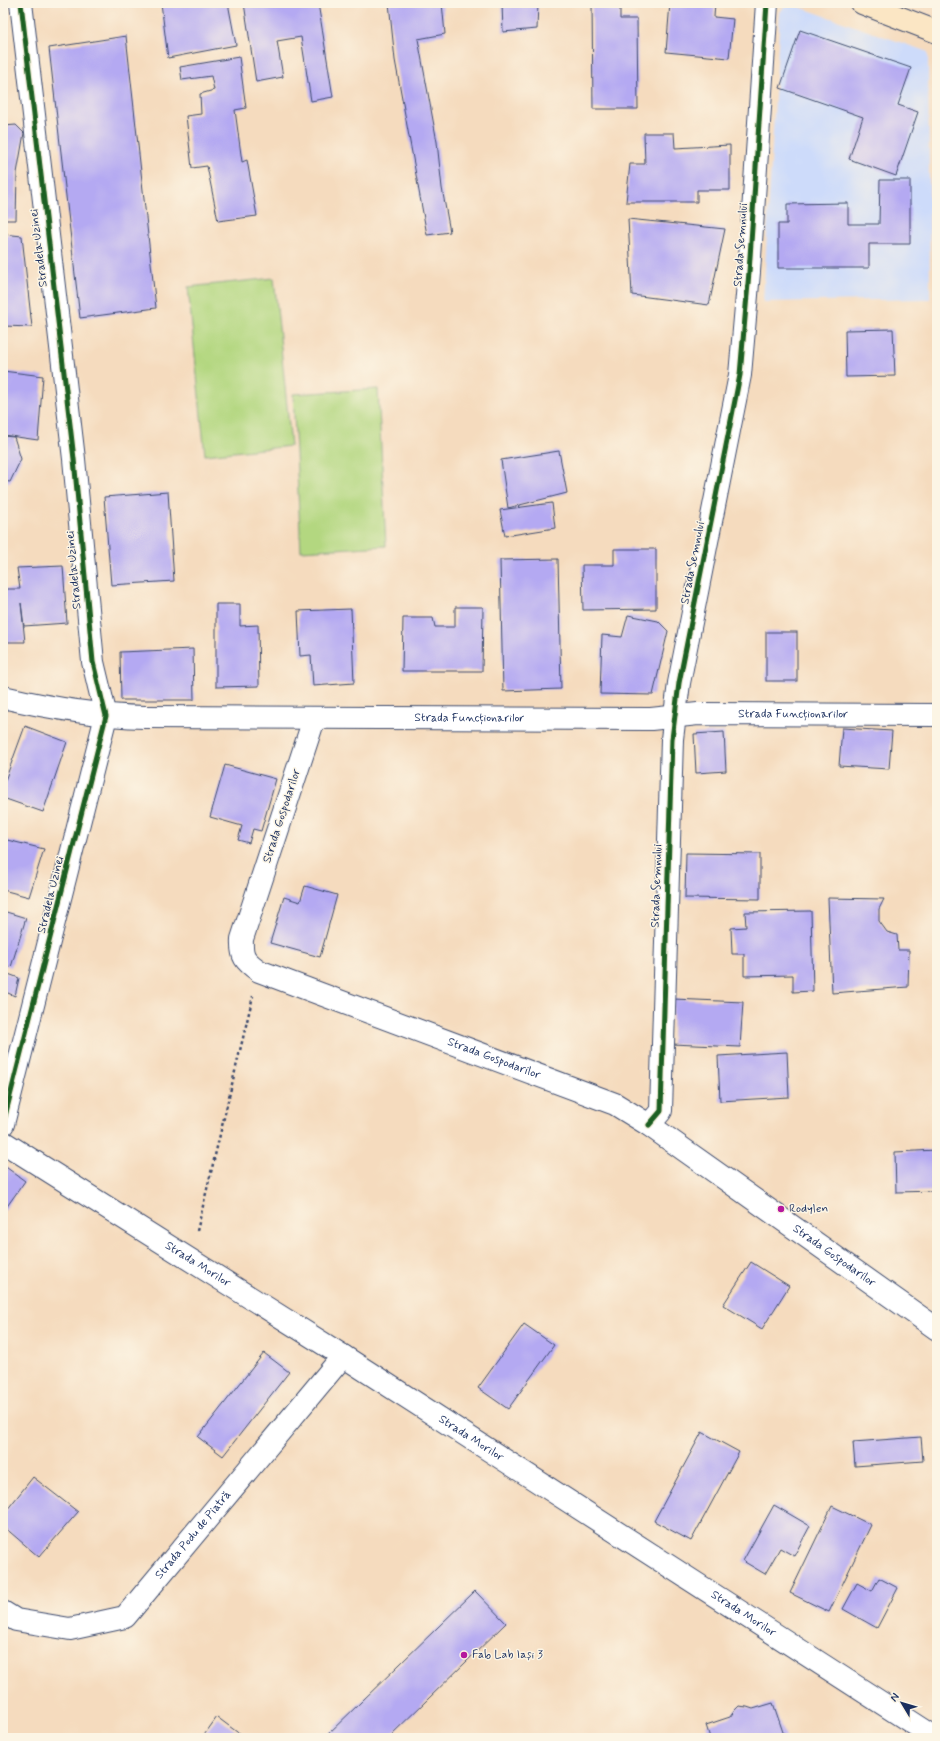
<svg xmlns="http://www.w3.org/2000/svg" width="940" height="1741" font-family="Mynerve,sans-serif">
<rect width="100%" height="100%" fill="#fcf5e5"/>
<filter id="ink" filterUnits="userSpaceOnUse"><feTurbulence type="fractalNoise" baseFrequency=".025" numOctaves="2"/><feDisplacementMap in="SourceGraphic" scale="8" xChannelSelector="R" yChannelSelector="G"/><feConvolveMatrix kernelMatrix="1 2 1 2 8 2 1 2 1" color-interpolation-filters="sRGB"/></filter>
<filter id="wash" filterUnits="userSpaceOnUse"><feTurbulence type="fractalNoise" baseFrequency=".012" numOctaves="4" result="noise"/><feDisplacementMap in="SourceGraphic" scale="16" xChannelSelector="R" yChannelSelector="G"/><feGaussianBlur stdDeviation="0.9" result="paint"/><feColorMatrix in="noise" values="0 0 0 0 0 0 0 0 0 0 0 0 0 0 0 0 0 1.4 0 .05"/><feComposite in="paint" operator="in"/></filter>
<g filter="url(#wash)">
<rect width="100%" height="100%" fill="#f5dbbe"/>
<!-- built -->
<polygon fill="#cddbfa" points="788,3 928,52 930,299 763,302 780,12"/>
<!-- green -->
<g fill="#b3d780" stroke="#67836f">
<polygon points="274,278 291,446 205,455 188,287"/>
<polygon points="378,389 386,546 301,551 293,394"/>
</g>
<g id="blocks">
<!-- building -->
<g fill="#b4a9f2">
<polygon points="161,3 228,3 236,45 168,58"/>
<polygon points="244,3 318,3 333,97 311,101 301,37 277,41 283,77 256,82"/>
<polygon points="389,3 442,3 445,34 418,39 437,142 442,188 450,232 427,235 395,60"/>
<polygon points="502,3 538,3 537,29 503,32"/>
<polygon points="592,3 620,3 620,19 637,19 638,109 593,109"/>
<polygon points="670,3 715,3 714,17 733,19 729,58 666,52"/>
<polygon points="800,30 911,68 898,105 918,112 896,176 849,159 863,117 780,88"/>
<polygon points="126,36 156,308 80,318 49,48"/>
<polygon points="239,57 246,108 235,110 242,162 247,160 257,216 218,221 207,166 192,168 186,116 201,114 200,94 214,90 211,76 182,80 180,67"/>
<polygon points="16,125 24,133 17,173 16,220 3,220 3,129 4,126"/>
<polygon points="644,133 674,133 675,148 730,145 730,190 697,190 697,202 626,202 630,164 645,164"/>
<polygon points="880,180 910,180 910,244 869,244 869,268 778,268 778,224 787,224 787,204 848,203 848,224 879,224"/>
<polygon points="628,219 725,229 709,305 632,295"/>
<polygon points="3,234 22,236 32,327 3,326"/>
<polygon points="893,329 895,376 846,377 845,330"/>
<polygon points="3,371 43,376 38,440 3,435"/>
<polygon points="3,436 14,437 21,459 10,482 3,481"/>
<polygon points="559,451 567,493 508,508 501,460"/>
<polygon points="168,492 174,581 111,585 104,497"/>
<polygon points="552,503 555,528 505,536 500,510"/>
<polygon points="614,549 656,549 656,609 583,610 582,565 614,565"/>
<polygon points="558,559 561,689 503,691 500,560"/>
<polygon points="63,566 67,623 24,626 21,603 25,642 3,642 3,589 20,589 17,568"/>
<polygon points="216,604 240,604 240,626 258,625 259,686 216,687"/>
<polygon points="455,607 483,607 482,671 402,671 403,618 433,618 435,627 455,627"/>
<polygon points="351,609 354,683 313,686 311,655 300,656 298,611"/>
<polygon points="628,615 658,621 668,631 653,695 600,694 602,635 622,637"/>
<rect x="766" y="632" width="31" height="49"/>
<polygon points="193,649 194,700 121,700 120,652"/>
<polygon points="25,726 67,742 43,812 3,798 3,786"/>
<polygon points="842,728 892,731 889,769 839,766"/>
<polygon points="724,732 726,771 696,773 694,734"/>
<polygon points="225,765 276,779 261,831 253,829 249,843 238,840 242,826 210,817"/>
<polygon points="3,839 44,849 29,897 3,890"/>
<polygon points="686,853 760,854 760,899 685,898"/>
<polygon points="305,886 337,895 320,957 270,943 284,897 300,902"/>
<polygon points="828,898 884,899 879,909 879,921 887,932 897,935 898,950 909,950 908,987 832,993"/>
<polygon points="3,911 26,918 11,967 3,964"/>
<polygon points="811,911 813,991 793,992 793,975 744,976 744,954 732,954 731,928 746,927 745,912"/>
<polygon points="3,972 19,978 15,996 3,991"/>
<polygon points="673,999 743,1002 740,1047 672,1044"/>
<polygon points="787,1052 789,1097 720,1101 718,1056"/>
<polygon points="937,1150 937,1191 896,1192 895,1152"/>
<polygon points="3,1165 25,1181 3,1212"/>
<polygon points="751,1262 789,1286 762,1329 723,1305"/>
<polygon points="524,1324 554,1345 508,1409 478,1388"/>
<polygon points="264,1353 289,1372 223,1456 198,1437"/>
<polygon points="702,1432 739,1452 691,1541 654,1521"/>
<polygon points="921,1437 923,1461 855,1466 853,1442"/>
<polygon points="33,1477 78,1512 39,1557 3,1526 3,1515"/>
<polygon points="774,1505 810,1526 794,1556 780,1548 765,1574 743,1561"/>
<polygon points="832,1506 871,1525 829,1612 790,1593"/>
<polygon points="879,1578 898,1588 877,1628 843,1609 857,1583 872,1591"/>
<polygon points="475,1591 506,1623 388,1738 324,1738"/>
<polygon points="773,1703 785,1738 710,1738 706,1725 730,1717 735,1710 739,1706 747,1707 753,1709"/>
<polygon points="217,1717 245,1738 202,1738"/>
</g>
</g>
</g>
<g filter="url(#ink)">
<use href="#blocks" fill-opacity="0" stroke="#3c496c" stroke-width="1"/>
<g fill="none" stroke-linecap="round" stroke-linejoin="round">
<!-- street casing -->
<g stroke="#3c496c" stroke-width="24">
<g id="street">
<path id="s1" d="M3,697C50,708 97,716 145,717L651,719L698,714L937,715"/>
<path id="s2" d="M314,719L242,939C241,957 245,961 259,971L615,1104L649,1125L937,1329"/>
<polyline points="3,1124 106,716 93,662 74,459 21,3"/>
<polyline points="649,1125 661,1111 672,739 679,683 740,375 749,272 767,3"/>
<path id="s3" d="M3,1142L343,1356L936,1738"/>
<path id="s4" d="M3,1612L16,1620L70,1629L125,1617L343,1356"/>
</g>
</g>
<!-- secondary casing -->
<g stroke="#3c496c" stroke-width="24">
<polyline id="secondary" points="862,3 937,32"/>
</g>
<!-- path -->
<polyline stroke="#3c496c" stroke-width="2.5" stroke-dasharray="3 3" stroke-linecap="butt" points="197,1231 253,996"/>
<!-- street -->
<use href="#street" stroke="#fff" stroke-width="22"/>
<!-- secondary -->
<use href="#secondary" stroke="#fbe6c4" stroke-width="22"/>
<!-- cycleway casing -->
<g stroke="#fcf5e5" stroke-width="8">
<g id="cycleway">
<polyline points="3,1124 106,716 93,662 74,459 21,3"/>
<polyline points="649,1125 661,1111 672,739 679,683 740,375 749,272 767,3"/>
</g>
</g>
<!-- cycleway -->
<use href="#cycleway" stroke="#1b5e20" stroke-width="5"/>
</g>
</g>
<!-- markers -->
<g fill="#b5179e" stroke="#fcf5e5" stroke-width="1.5">
<circle cx="781" cy="1209" r="4"/>
<circle cx="464" cy="1655" r="4"/>
</g>
<g text-anchor="middle" dominant-baseline="central" stroke-width="3" stroke-linejoin="round" paint-order="stroke">
<!-- street labels -->
<g font-size="12" fill="#1b2f5e" stroke="#fcf5e5">
<text transform="translate(741 245) rotate(-86)">Strada Semnului</text>
<text transform="translate(39 248) rotate(-97)">Stradela Uzinei</text>
<text transform="translate(693 563) rotate(-79)">Strada Semnului</text>
<text transform="translate(74 570) rotate(-95)">Stradela Uzinei</text>
<text stroke="none"><textPath href="#s1" startOffset="792">Strada Funcționarilor</textPath></text>
<text stroke="none"><textPath href="#s1" startOffset="468">Strada Funcționarilor</textPath></text>
<text transform="translate(282 816) rotate(-72)">Strada Gospodarilor</text>
<text transform="translate(657 886) rotate(-88)">Strada Semnului</text>
<text transform="translate(51 895) rotate(-76)">Stradela Uzinei</text>
<text stroke="none"><textPath href="#s2" startOffset="521">Strada Gospodarilor</textPath></text>
<text stroke="none"><textPath href="#s2" startOffset="917">Strada Gospodarilor</textPath></text>
<text stroke="none"><textPath href="#s3" startOffset="230">Strada Morilor</textPath></text>
<text stroke="none"><textPath href="#s3" startOffset="554">Strada Morilor</textPath></text>
<text stroke="none"><textPath href="#s4" startOffset="233">Strada Podu de Piatră</textPath></text>
<text stroke="none"><textPath href="#s3" startOffset="878">Strada Morilor</textPath></text>
</g>
<!-- poi labels -->
<g font-size="12" fill="#1b2f5e" stroke="#fcf5e5" text-anchor="start">
<text x="789" y="1209">Rodylen</text>
<text x="472" y="1655">Fab Lab Iași 3</text>
</g>
</g>
<!-- margin -->
<rect width="940" height="1741" fill="none" stroke="#fcf5e5" stroke-width="16"/>
<!-- north arrow -->
<g transform="translate(902 1703) rotate(308)" stroke="#fcf5e5" stroke-width="3" paint-order="stroke">
<path d="M0-3L7 15L0 10L-7 15Z" fill="#1b2f5e"/>
<text y="-6" font-size="11" font-weight="bold" text-anchor="middle" fill="#1b2f5e">N</text>
</g>
</svg>
